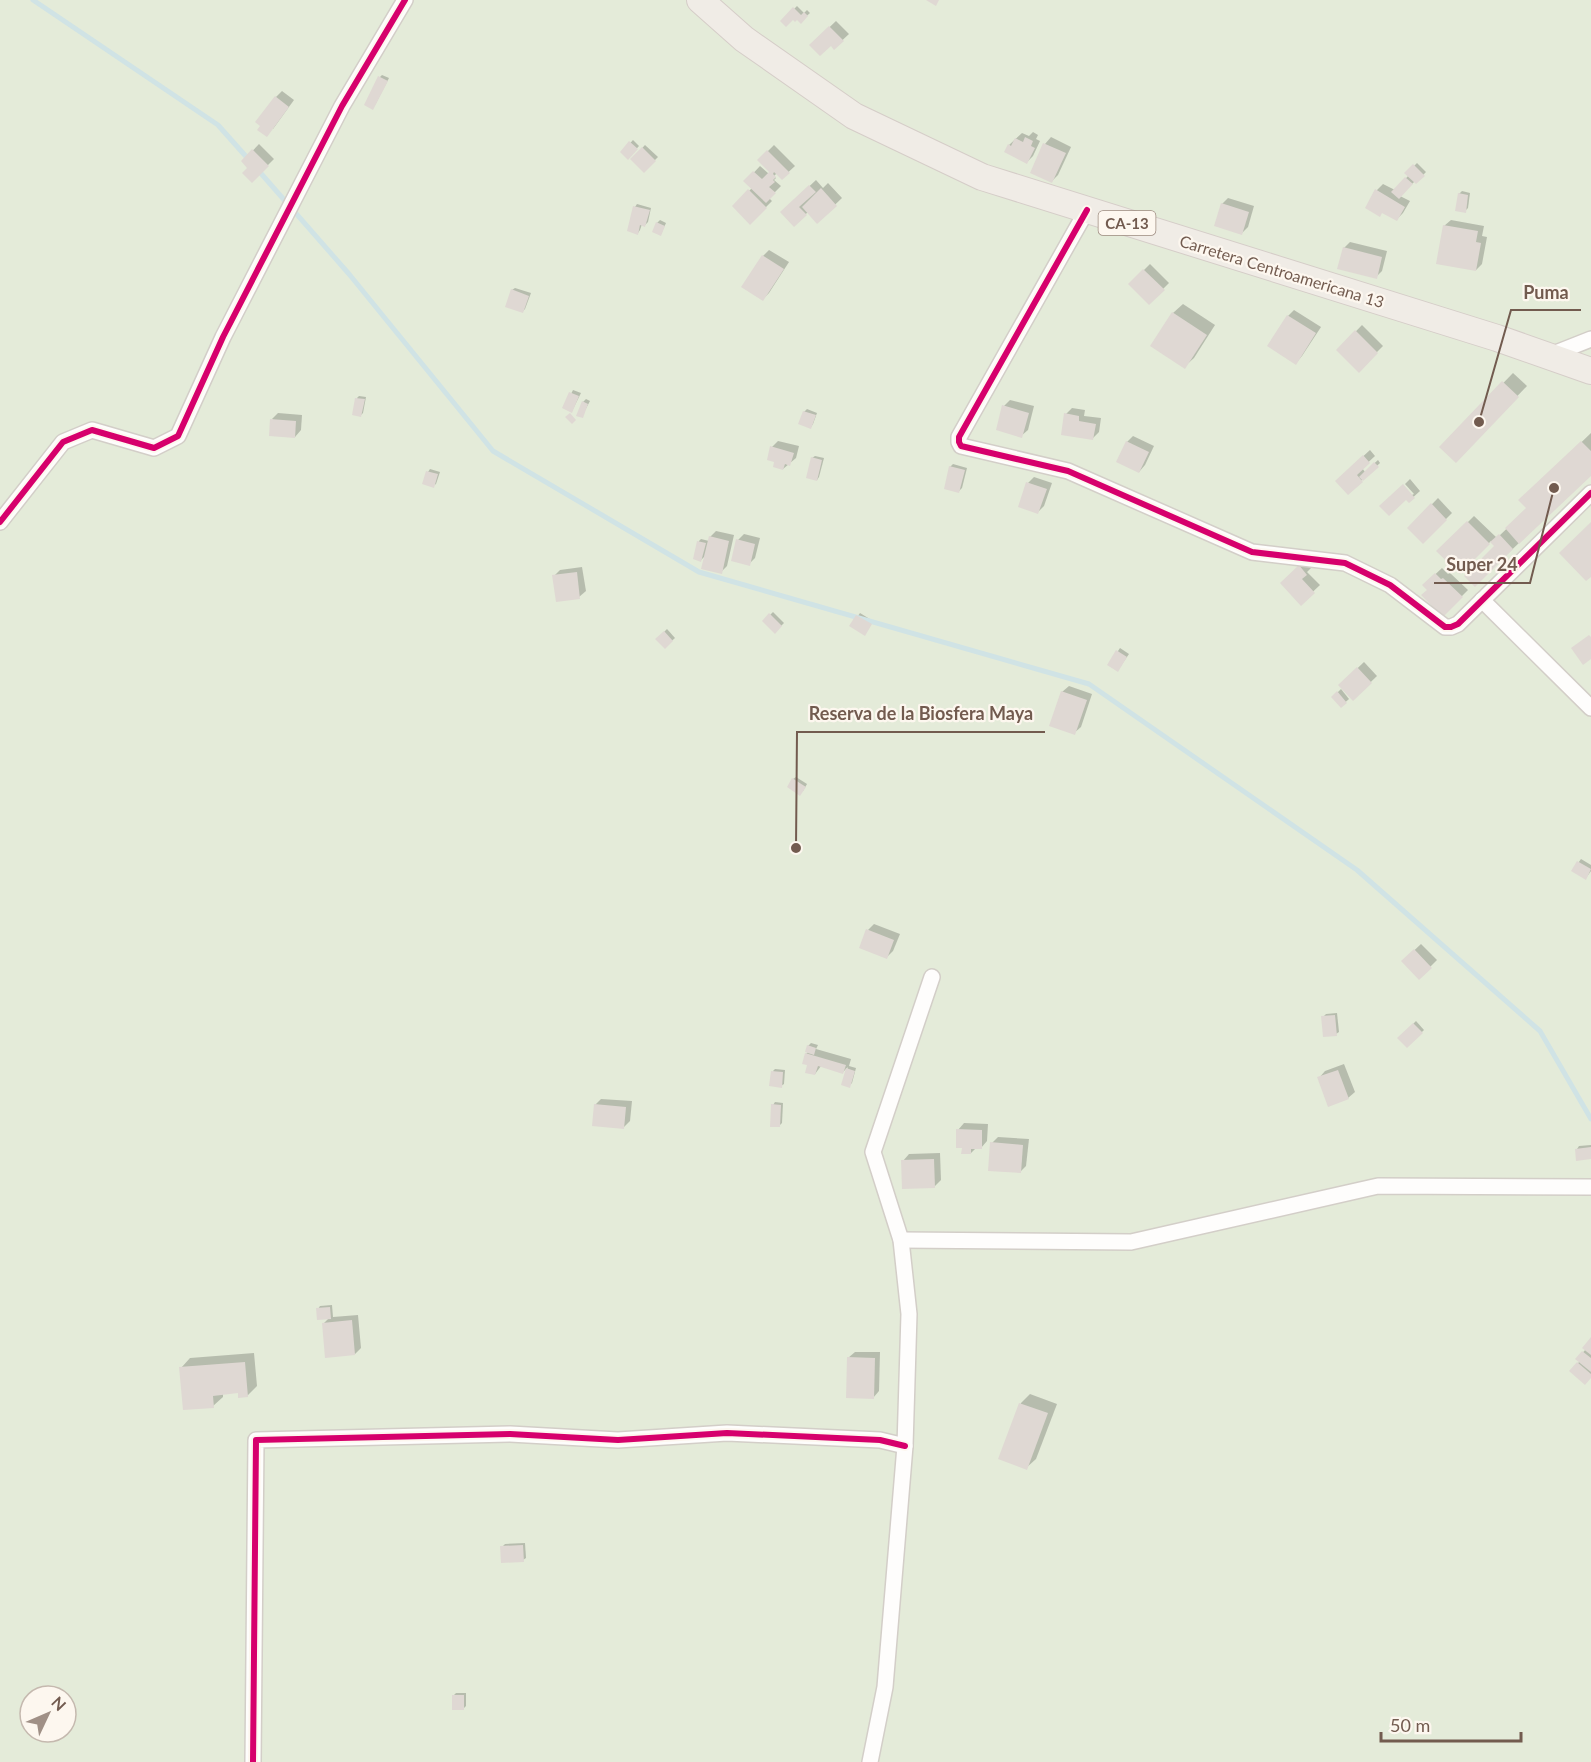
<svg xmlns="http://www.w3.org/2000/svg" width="1591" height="1762" font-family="Lato,sans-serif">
<rect width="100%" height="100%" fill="#f6f2ed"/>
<!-- green -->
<path fill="#e4ebd9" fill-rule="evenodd" d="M0,0H1591V1762H0ZM30,1696H66V1732H30Z"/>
<!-- shadow -->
<g fill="#0003">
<polygon points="797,6 804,13 807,10 810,13 801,21 793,18 782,21"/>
<polygon points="836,21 849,34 834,48 831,44 811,45"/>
<polygon points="382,75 389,78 375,105 380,77"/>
<polygon points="282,91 294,100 273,129 276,97"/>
<polygon points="1033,132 1038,135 1036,139 1040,141 1033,156 1027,162 1009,145 1022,133 1029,136"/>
<polygon points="1051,137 1071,147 1058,175 1052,181 1032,172 1045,144"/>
<polygon points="633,140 639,146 628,158 622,152"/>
<polygon points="259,144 274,159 252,181 249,168 243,161"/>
<polygon points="645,145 658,157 644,171 632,159"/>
<polygon points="774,145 795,166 782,178 777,173 774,176 776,178 774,180 781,186 769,198 772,201 750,223 734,206 752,188 746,181 760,166 769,174 771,172 759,160"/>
<polygon points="1417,163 1426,172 1416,182 1415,181 1400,196 1410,201 1403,213 1397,219 1383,211 1367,208 1377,190 1383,184 1395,190 1409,175 1407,173"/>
<polygon points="816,180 823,188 828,183 842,198 817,222 808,212 794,225 782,212"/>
<polygon points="1462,191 1470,193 1468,208 1465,211 1459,194"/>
<polygon points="1228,198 1254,206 1248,227 1241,234 1222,204"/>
<polygon points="637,204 651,208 648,222 645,225 642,224 640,230 638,233 635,207"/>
<polygon points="660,220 666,223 661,234 657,223"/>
<polygon points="1451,220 1484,226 1482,236 1487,237 1482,264 1476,270 1444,226"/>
<polygon points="1350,242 1387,251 1382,271 1376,277 1344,248"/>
<polygon points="769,250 789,262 769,293 763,299 743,287 763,256"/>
<polygon points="1150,264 1169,283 1149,303 1130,284"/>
<polygon points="515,288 531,293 525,309 522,312 512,290"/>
<polygon points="1183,304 1215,325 1194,358 1184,367 1173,313"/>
<polygon points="1294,310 1321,327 1302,356 1296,363 1288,316"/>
<polygon points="1362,325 1383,346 1359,370 1338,350"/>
<polygon points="1513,373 1527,386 1456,460 1441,447"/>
<polygon points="573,390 581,393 572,411 564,408"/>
<polygon points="359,396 366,397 363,413 361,415 357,398"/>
<polygon points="586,399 590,401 582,416 583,402"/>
<polygon points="1010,400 1034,406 1028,430 1021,436 1004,406"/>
<polygon points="1072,408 1085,410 1084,416 1101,418 1099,432 1093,438 1066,414"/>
<polygon points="807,409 817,413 813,424 811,427 804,412"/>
<polygon points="278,413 302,415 301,430 295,437 272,419"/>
<polygon points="1591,433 1591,474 1475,585 1496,546 1491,541 1460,572 1439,551 1474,516 1497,538 1528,508 1520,501"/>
<polygon points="1133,436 1154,446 1145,465 1139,472 1127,442"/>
<polygon points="778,441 799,446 796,458 783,469 776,461 772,447"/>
<polygon points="1370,450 1375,456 1362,468 1365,472 1378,460 1380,463 1348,493 1343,475"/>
<polygon points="815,456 824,458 819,477 817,480 812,458"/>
<polygon points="953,464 967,468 962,488 959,491 950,467"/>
<polygon points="430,469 440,472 436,484 433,486 428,472"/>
<polygon points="1034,477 1052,483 1044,506 1038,512 1028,483"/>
<polygon points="1410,479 1420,491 1409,501 1406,498 1414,494 1405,484"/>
<polygon points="1438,498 1452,513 1423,542 1409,528"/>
<polygon points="716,531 734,535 727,566 721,572 706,555 701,560 695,558 699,541 701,539 709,541 710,537"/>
<polygon points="744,534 760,538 755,558 749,564 738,540"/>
<polygon points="1306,560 1312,567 1307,572 1320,585 1301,603 1282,583"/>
<polygon points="582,567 586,591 579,597 554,576 560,570"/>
<polygon points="1442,568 1448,574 1450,573 1468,590 1443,615 1429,590 1424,585"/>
<polygon points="773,612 784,623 775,632 764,621"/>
<polygon points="860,613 873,621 867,631 851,626"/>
<polygon points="667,629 675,638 665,647 657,639"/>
<polygon points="1120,648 1129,654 1120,667 1118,651"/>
<polygon points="1364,662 1377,676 1353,699 1340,685"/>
<polygon points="1069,686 1092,694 1081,727 1074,733 1062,692"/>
<polygon points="1341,689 1349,699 1341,706 1333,697"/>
<polygon points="796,777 807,784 803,791 793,779"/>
<polygon points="1581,859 1591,865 1591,871 1586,878 1573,870"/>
<polygon points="874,924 900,934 893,951 887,957 868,930"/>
<polygon points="1421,944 1437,960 1419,978 1403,961"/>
<polygon points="1337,1013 1339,1032 1336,1034 1323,1017 1326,1014"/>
<polygon points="1416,1021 1424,1030 1407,1046 1399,1038"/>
<polygon points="811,1043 818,1045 816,1049 851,1059 849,1066 856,1068 852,1083 849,1086 843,1084 848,1067 843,1072 821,1066 815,1074 806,1054 809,1051 808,1046"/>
<polygon points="1344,1064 1355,1092 1348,1098 1319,1078 1325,1071"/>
<polygon points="775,1069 785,1070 784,1084 781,1086 773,1071"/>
<polygon points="601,1099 632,1101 630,1121 624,1127 595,1105"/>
<polygon points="775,1102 783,1103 782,1123 779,1126 773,1105"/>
<polygon points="964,1123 988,1124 987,1141 981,1148 976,1148 971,1153 963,1147 958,1130"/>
<polygon points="998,1137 1029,1139 1026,1166 1020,1172 992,1143"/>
<polygon points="1591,1145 1591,1158 1577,1149 1579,1146"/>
<polygon points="940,1153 941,1180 934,1187 903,1161 909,1154"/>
<polygon points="332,1305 333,1317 358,1315 361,1348 355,1354 323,1324 329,1318 318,1309 320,1306"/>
<polygon points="1591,1339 1591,1376 1571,1371 1580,1361 1577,1359 1586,1349"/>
<polygon points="855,1352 880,1352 879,1391 873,1398 848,1358"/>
<polygon points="254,1353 257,1386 247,1396 239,1392 223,1393 223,1397 213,1406 181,1368 190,1358"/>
<polygon points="1030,1394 1057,1404 1036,1459 1026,1468 1000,1458 1021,1403"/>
<polygon points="525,1543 526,1558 523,1560 502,1547 505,1544"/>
<polygon points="456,1693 466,1693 466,1706 464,1708 453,1696"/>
</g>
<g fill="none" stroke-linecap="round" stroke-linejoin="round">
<!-- stream -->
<g stroke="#d0e3e5" stroke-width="5">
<polyline points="33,0 218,125 250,161"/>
<polyline points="258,170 349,274 493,451 699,572 1089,684 1357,870 1540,1031 1591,1119"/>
</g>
</g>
<!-- building -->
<g fill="#dfd8d3">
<polygon points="926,0 939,0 936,6"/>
<polygon points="793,7 801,15 804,12 808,16 801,24 797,20 795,22 793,20 786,27 780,21"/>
<polygon points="829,26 844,41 834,50 831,46 820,56 809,45"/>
<polygon points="378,76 388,81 373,110 364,105"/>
<polygon points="275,96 289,107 267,137 257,130 260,126 255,122"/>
<polygon points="1025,137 1033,141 1031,146 1035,148 1027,164 1004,152 1008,144 1011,146 1015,138 1023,142"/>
<polygon points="629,141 638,149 628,160 620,152"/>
<polygon points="1043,143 1066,153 1052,183 1030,173"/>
<polygon points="642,147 656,161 644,173 630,159"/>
<polygon points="252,149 269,166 252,183 242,173 247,168 241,161"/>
<polygon points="767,150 790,173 782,180 774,172 773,174 776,177 773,180 775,182 769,187 776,193 766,203 743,181 753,171 762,179 769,172 757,160"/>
<polygon points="1413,164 1425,176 1416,184 1404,173"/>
<polygon points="1405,177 1413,184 1399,199 1391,192"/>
<polygon points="809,185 816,192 799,207 807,215 794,227 780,212"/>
<polygon points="821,188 837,206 817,224 802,207"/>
<polygon points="748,189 767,208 750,225 732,206"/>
<polygon points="1375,189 1405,207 1397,221 1382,213 1380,217 1365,208"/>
<polygon points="1458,193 1468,195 1466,213 1455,211"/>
<polygon points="1221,203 1249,212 1242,235 1214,226"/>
<polygon points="633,206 650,210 645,227 640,225 638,235 627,231"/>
<polygon points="656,222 665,226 661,236 652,232"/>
<polygon points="1443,225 1478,231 1476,242 1481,243 1476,271 1436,264"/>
<polygon points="1343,247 1382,257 1377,279 1337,269"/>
<polygon points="762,255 784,269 763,301 741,287"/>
<polygon points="1143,269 1165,290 1149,305 1128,284"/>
<polygon points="511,289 529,296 523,313 505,307"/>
<polygon points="1172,312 1207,335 1185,369 1150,346"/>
<polygon points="1287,315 1316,333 1296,365 1267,346"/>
<polygon points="1355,330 1378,353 1359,373 1336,350"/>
<polygon points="1502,381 1519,397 1456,463 1439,447"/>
<polygon points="569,392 579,396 572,413 562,408"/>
<polygon points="355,398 365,399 361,417 352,415"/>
<polygon points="582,401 588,404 583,418 576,416"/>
<polygon points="1002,405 1029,413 1022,438 996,430"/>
<polygon points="803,411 816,415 811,429 798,424"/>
<polygon points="570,413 576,420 572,424 565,417"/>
<polygon points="1064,413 1079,416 1079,421 1096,424 1093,440 1061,435"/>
<polygon points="270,419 296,421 295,438 269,436"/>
<polygon points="1126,441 1149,452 1139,473 1116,462"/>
<polygon points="1581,441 1591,451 1591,476 1519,544 1505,528 1526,508 1518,500"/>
<polygon points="770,446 794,453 790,466 785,464 783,470 773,467 774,462 767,460"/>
<polygon points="1363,455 1370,463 1357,475 1363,482 1348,495 1335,481"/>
<polygon points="811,457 822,460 817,481 806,478"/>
<polygon points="1374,462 1379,467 1363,481 1359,477"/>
<polygon points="949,466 965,470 959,493 944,489"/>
<polygon points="426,471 438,474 434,488 422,484"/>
<polygon points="1026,482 1047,489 1038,514 1018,507"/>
<polygon points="1403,484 1415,498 1409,503 1406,500 1389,516 1379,506"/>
<polygon points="1431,503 1447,520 1423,544 1407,528"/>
<polygon points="1467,521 1490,544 1460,574 1436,551"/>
<polygon points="1591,522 1591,577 1586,581 1559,553"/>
<polygon points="1499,534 1513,549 1475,587 1464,576 1494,546 1490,542"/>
<polygon points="709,536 729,541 722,574 701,569"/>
<polygon points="736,539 755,544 750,566 731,561"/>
<polygon points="697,541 706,543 701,562 693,559"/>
<polygon points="1299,565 1307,575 1302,579 1315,593 1301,606 1280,583"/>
<polygon points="577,572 580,599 556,602 552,575"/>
<polygon points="1435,573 1441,579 1443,578 1463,597 1443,617 1421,595 1427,590 1422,585"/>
<polygon points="769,613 782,626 775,634 762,621"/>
<polygon points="856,615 872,624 865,636 849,626"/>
<polygon points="664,631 673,641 665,649 655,639"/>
<polygon points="1589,635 1591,637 1591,659 1583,665 1571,648"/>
<polygon points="1116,650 1127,657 1118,672 1107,665"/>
<polygon points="1357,667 1372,683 1353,701 1338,685"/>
<polygon points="1061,691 1087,700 1075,735 1049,726"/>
<polygon points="1337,691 1347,703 1341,708 1331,697"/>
<polygon points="792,778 806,787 800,796 787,787"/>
<polygon points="1577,861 1591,869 1586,880 1571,871"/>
<polygon points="866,929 894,940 887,959 859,948"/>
<polygon points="1414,949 1432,968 1419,980 1401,961"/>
<polygon points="1335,1015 1337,1036 1323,1037 1321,1016"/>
<polygon points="1413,1023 1423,1033 1407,1048 1397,1038"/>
<polygon points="807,1045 816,1048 814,1055 805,1052"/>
<polygon points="805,1053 846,1065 843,1074 818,1066 815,1075 805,1073 807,1065 802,1064"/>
<polygon points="846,1068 855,1071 850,1088 841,1085"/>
<polygon points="1338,1070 1349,1099 1328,1107 1317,1077"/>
<polygon points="771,1071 783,1072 782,1088 769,1086"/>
<polygon points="594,1104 626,1107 624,1129 592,1126"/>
<polygon points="771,1104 781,1105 780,1127 770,1127"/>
<polygon points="956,1129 982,1130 982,1149 971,1149 971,1154 961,1154 962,1148 956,1148"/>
<polygon points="990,1142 1023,1145 1021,1173 988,1171"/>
<polygon points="1591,1147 1591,1159 1576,1161 1575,1149"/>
<polygon points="934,1159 935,1188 902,1189 901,1160"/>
<polygon points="330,1307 331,1319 317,1320 316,1308"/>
<polygon points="352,1320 355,1355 325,1358 322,1323"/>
<polygon points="1591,1337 1591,1355 1582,1348"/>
<polygon points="1582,1351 1591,1358 1591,1372 1575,1359"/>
<polygon points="847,1357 875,1358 874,1399 846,1398"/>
<polygon points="245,1362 248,1397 238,1398 238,1393 213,1396 214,1408 183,1410 179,1367"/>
<polygon points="1577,1362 1591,1374 1591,1378 1585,1385 1569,1371"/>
<polygon points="1019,1403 1048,1413 1027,1470 998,1459"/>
<polygon points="523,1545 524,1562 501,1563 500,1546"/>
<rect x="452" y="1695" width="12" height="15"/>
</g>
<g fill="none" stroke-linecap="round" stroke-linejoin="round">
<!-- minor casing -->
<g stroke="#d3cec8" stroke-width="18">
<g id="minor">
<polyline points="1087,210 959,437 959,442 961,446 1068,471 1252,552 1345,563 1390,585 1445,627 1451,627 1458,624 1591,493"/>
<polyline points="1548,356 1591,339"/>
<polyline points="0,522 63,442 92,430 154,448 178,436 223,337 342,106 405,0"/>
<polyline points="1482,600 1591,708"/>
<polyline points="901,1240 1131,1242 1378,1186 1591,1187"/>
<polyline points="253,1762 256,1440 510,1434 618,1440 727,1433 880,1440 905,1446"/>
<polyline points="870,1762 885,1687 905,1446 909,1314 901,1240 873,1152 932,977"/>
</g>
</g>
<!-- trunk casing -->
<g stroke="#d5cdc8" stroke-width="28">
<polyline id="trunk" points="700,0 744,39 854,116 982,177 1497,338 1591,371"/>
</g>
<!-- minor -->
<use href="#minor" stroke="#fefdfc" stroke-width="15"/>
<!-- trunk -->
<use href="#trunk" stroke="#f0ece6" stroke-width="26"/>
<!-- cycleway casing -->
<g stroke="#fdf7ef" stroke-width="10">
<g id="cycleway">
<polyline points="1087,210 959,437 959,442 961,446 1068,471 1252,552 1345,563 1390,585 1445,627 1451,627 1458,624 1591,493"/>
<polyline points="0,522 63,442 92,430 154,448 178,436 223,337 342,106 405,0"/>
<polyline points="253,1762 256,1440 510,1434 618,1440 727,1433 880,1440 905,1446"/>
</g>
</g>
<!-- cycleway -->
<use href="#cycleway" stroke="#d6006c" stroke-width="6"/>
</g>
<g text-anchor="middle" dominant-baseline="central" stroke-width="4.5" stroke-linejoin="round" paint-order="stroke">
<!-- shield labels -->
<rect fill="#fdf7ef" stroke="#9c8a7f" stroke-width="1.5" x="1098.5" y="211" width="57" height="24" rx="4.5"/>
<g font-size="15" font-weight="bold" fill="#725b4f">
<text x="1127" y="223">CA-13</text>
</g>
<!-- street labels -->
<g font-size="16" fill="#725b4f" stroke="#fdf7ef">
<text transform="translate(1282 271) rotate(17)">Carretera Centroamericana 13</text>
</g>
</g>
<!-- callouts -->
<path fill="none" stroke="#725b4f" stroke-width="2" d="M1479 422L1511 310H1581M1554 488L1530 583H1434M796 848L797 732H1045"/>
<g fill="#725b4f" stroke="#fdf7ef" stroke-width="2">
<circle cx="1479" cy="422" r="6"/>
<circle cx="1554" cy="488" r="6"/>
<circle cx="796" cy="848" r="6"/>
</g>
<g font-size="18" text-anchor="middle" font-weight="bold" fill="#725b4f" stroke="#fdf7ef" stroke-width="4.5" stroke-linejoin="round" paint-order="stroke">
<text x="1546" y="299">Puma</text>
<text x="1482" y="571">Super 24</text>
<text x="921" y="720">Reserva de la Biosfera Maya</text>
</g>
<!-- north arrow -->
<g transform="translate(48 1714) rotate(46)"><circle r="28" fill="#fdf7ef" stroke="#c5b9af" stroke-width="1.5"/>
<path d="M0-4.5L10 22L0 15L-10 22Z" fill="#a09086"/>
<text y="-9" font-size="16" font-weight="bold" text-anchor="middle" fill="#725b4f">N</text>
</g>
<!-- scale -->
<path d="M1381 1732v9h140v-9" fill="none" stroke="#725b4f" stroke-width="3"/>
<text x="1390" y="1732" font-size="18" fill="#725b4f" stroke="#fdf7ef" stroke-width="4.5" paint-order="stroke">50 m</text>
</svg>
